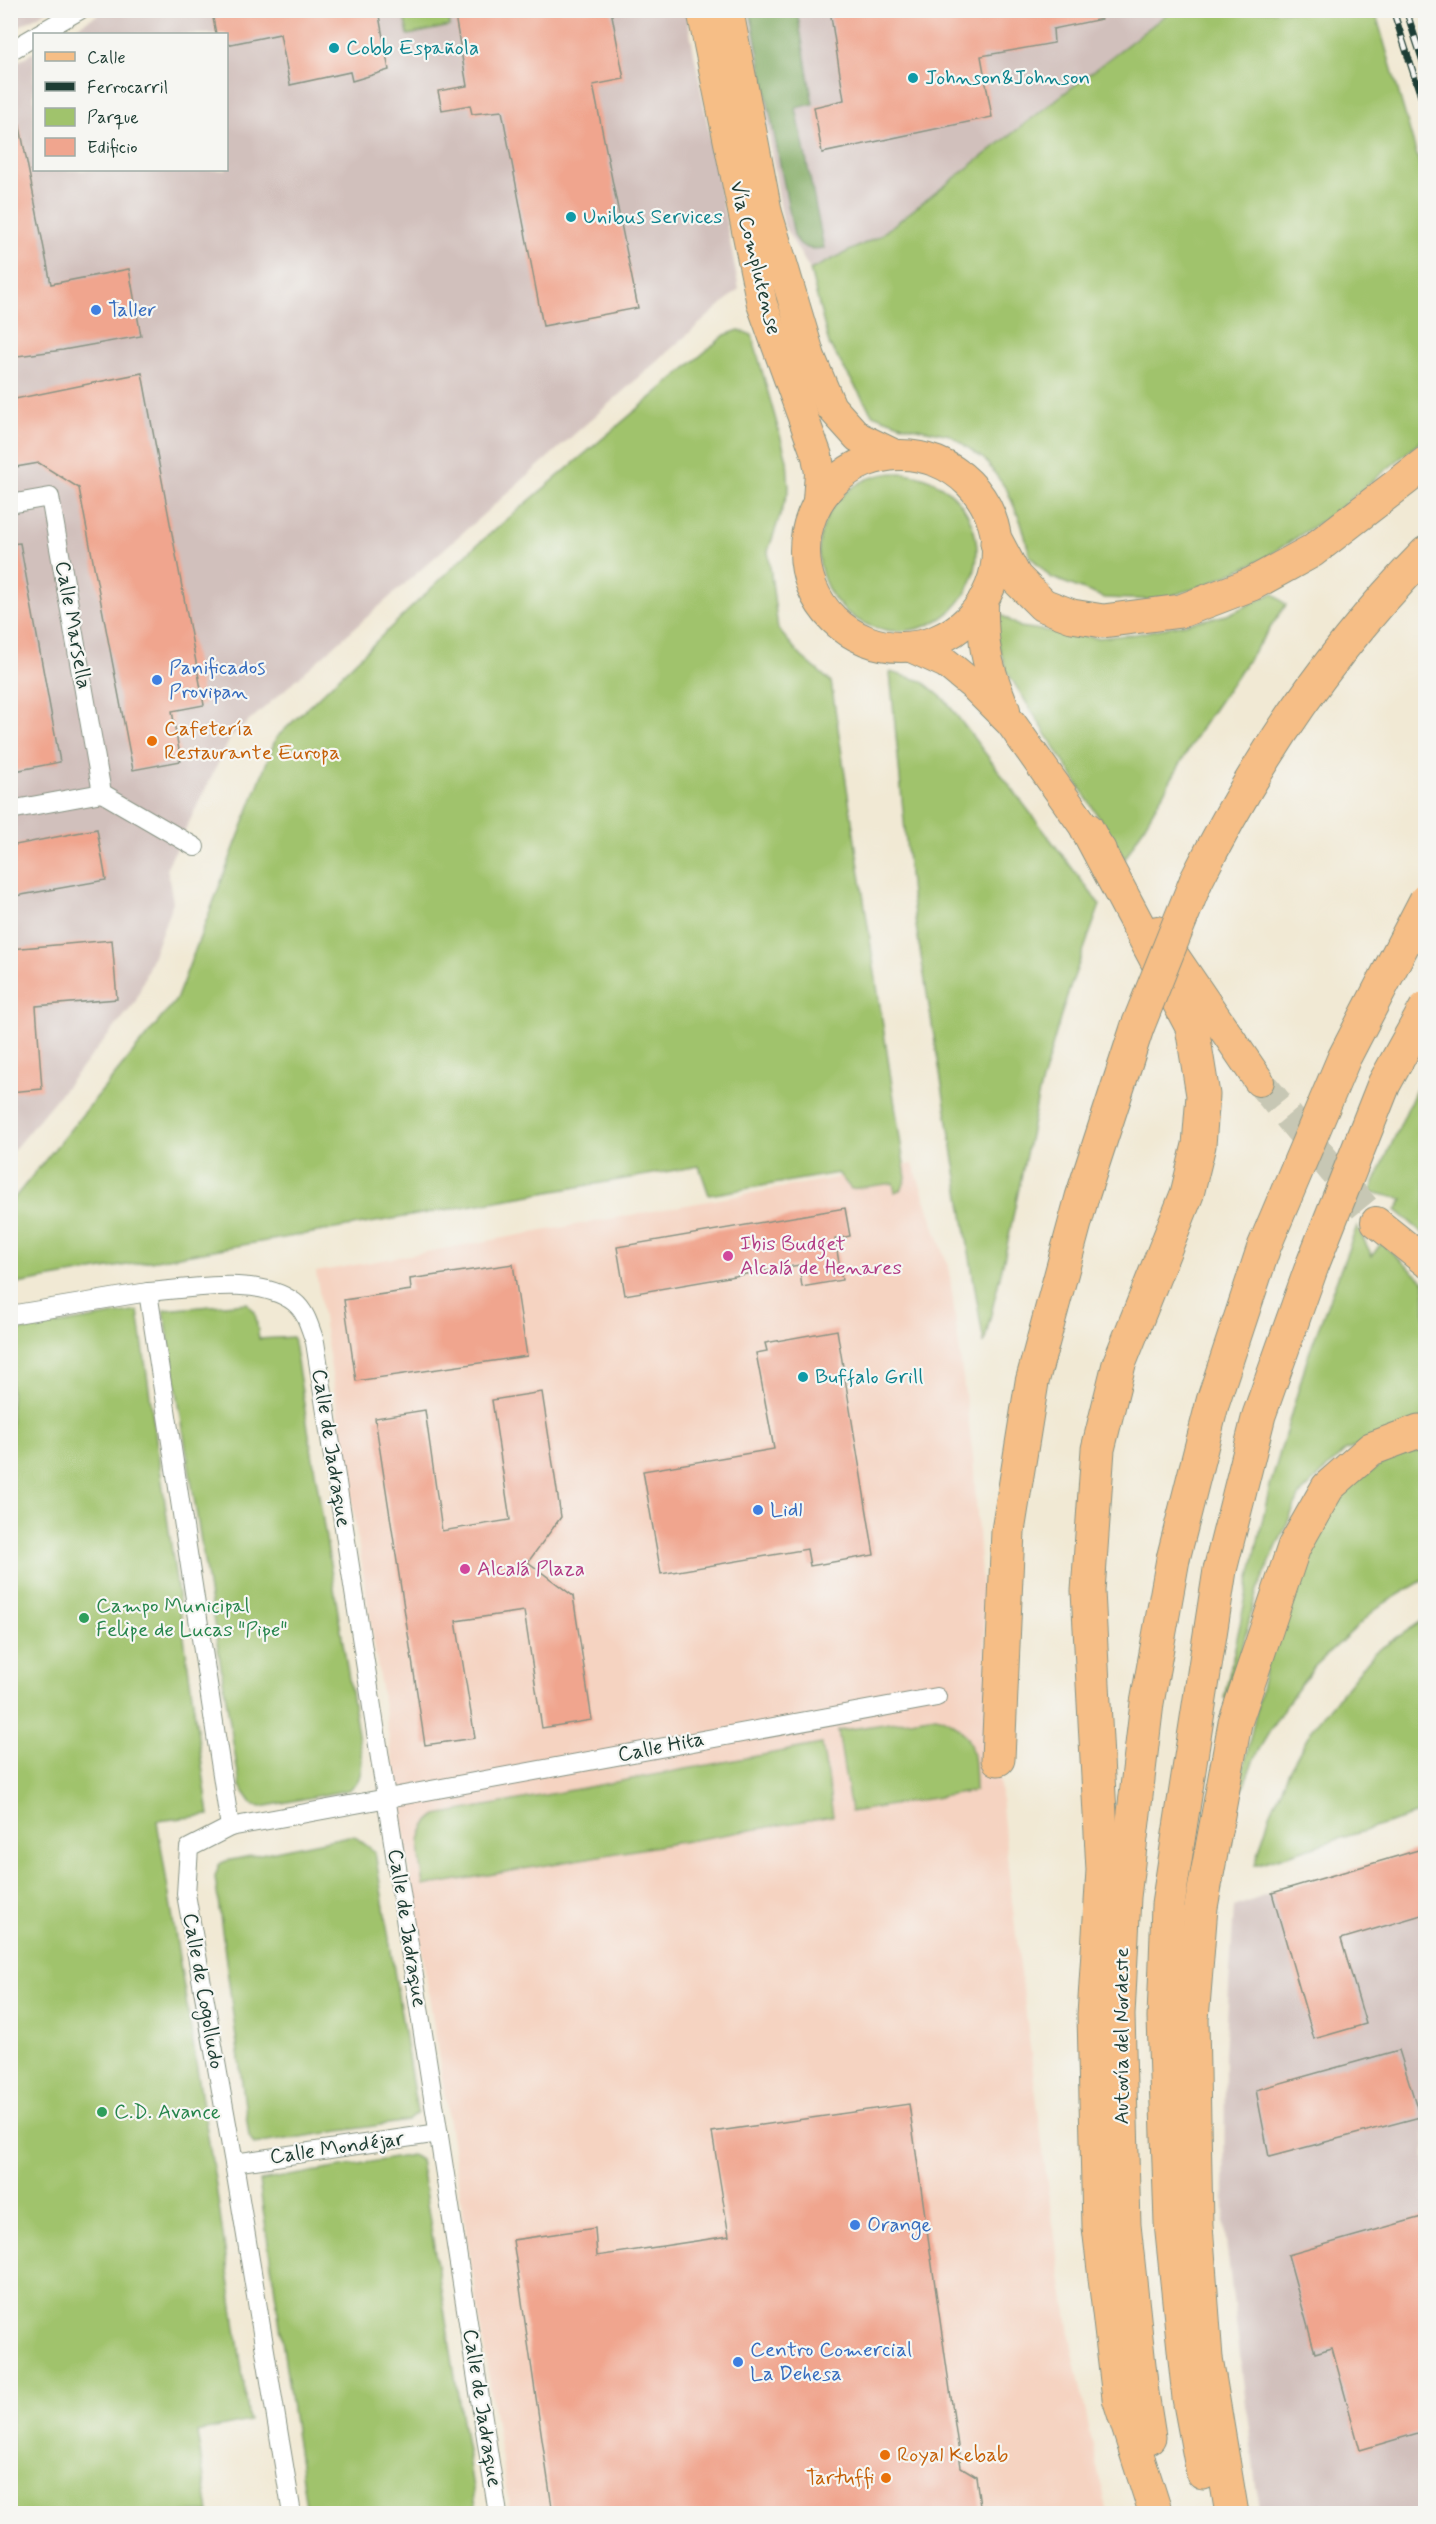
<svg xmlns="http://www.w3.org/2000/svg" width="1436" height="2524" font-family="Mynerve,sans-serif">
<rect width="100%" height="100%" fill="#f6f6f2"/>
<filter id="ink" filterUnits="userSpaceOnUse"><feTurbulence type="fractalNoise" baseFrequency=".0167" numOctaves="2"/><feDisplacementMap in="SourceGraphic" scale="12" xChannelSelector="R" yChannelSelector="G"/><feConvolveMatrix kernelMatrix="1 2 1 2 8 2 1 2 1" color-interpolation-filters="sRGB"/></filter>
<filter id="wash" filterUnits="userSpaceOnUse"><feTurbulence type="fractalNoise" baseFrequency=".008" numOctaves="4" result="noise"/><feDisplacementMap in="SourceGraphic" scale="24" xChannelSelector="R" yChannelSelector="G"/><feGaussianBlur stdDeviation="1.35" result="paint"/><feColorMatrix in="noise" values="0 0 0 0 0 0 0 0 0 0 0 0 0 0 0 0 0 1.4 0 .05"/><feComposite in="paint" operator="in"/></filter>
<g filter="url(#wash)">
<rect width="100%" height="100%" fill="#f1e9d4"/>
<!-- built -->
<polygon fill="#f5d3c1" points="913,1164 949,1269 973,1457 985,1635 1010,1886 1048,2191 1072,2347 1107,2513 510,2513 316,1272"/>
<!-- industrial -->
<g fill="#d1c0bc">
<polygon points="11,10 47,10 47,11 11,31"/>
<polygon points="106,10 686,11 739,289 231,737 167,867 173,902 135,1003 11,1153 11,66 34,52 34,170 226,170 226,34 64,34"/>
<polygon points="748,11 1171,11 877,237 810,270 784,226"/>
<polygon points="1425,1848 1425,2513 1261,2513 1256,2486 1224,2225 1225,2053 1234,1907 1272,1893"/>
</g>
<!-- green -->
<g fill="#a0c36c" stroke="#608050" stroke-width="1.5">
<polygon points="403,11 448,11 450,26 408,35"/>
<polygon points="1171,11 1375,11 1425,183 1425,438 1331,515 1265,558 1203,586 1157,600 1105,598 1050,577 1030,556 1022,525 1007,490 985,460 950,435 902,425 872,414 829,344 810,270 878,237"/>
<polygon points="739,330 752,335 787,460 789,489 768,551 778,629 801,656 831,682 906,1178 902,1189 895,1192 893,1183 851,1189 838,1173 709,1195 699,1166 11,1285 11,1202 176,1000 276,738 471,550 725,335"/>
<circle cx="898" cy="552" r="79"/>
<polygon points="1273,593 1286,605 1201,728 1125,859 1007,672 994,630 1000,614 1020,627 1097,638 1136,634 1227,615"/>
<polygon points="890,672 922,681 945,700 1100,905 1065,1002 1039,1092 1005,1255 984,1344 911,895"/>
<polygon points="1425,1070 1425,1235 1396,1210 1403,1199 1370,1192"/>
<polygon points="1357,1226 1372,1256 1381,1243 1425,1282 1425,1418 1345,1451 1300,1495 1257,1590 1229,1700 1224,1698 1269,1490 1308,1356"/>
<path d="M247,1303L255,1312L259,1339L293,1337L362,1759C361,1773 361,1782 348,1790L262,1807L254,1806L240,1786L164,1310Z"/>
<polygon points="138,1311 209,1815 157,1821 216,2186 249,2421 197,2432 209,2513 11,2513 11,1332"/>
<polygon points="1425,1450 1425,1579 1378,1607 1315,1666 1283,1709 1255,1756 1235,1808 1266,1666 1323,1515 1352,1484 1394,1456"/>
<polygon points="1425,1619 1425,1812 1255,1865 1269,1817 1290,1769 1313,1728 1375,1652"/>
<path d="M936,1716C976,1728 974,1756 975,1791L851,1812L838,1731Z"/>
<path d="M822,1744L833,1816L424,1886C421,1860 411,1832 437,1815Z"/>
<polygon points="349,1836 354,1836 375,1852 417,2113 407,2121 254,2144 249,2136 215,1877 219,1864 226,1861"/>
<polygon points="412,2155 420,2160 477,2513 307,2513 259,2181"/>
</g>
<!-- forest -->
<path fill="#80a960" stroke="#50734a" stroke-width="1.5" d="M750,11H797L813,104L796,108L824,248C810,250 800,249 794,235Z"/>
<g id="blocks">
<!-- building -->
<g fill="#f0a58e">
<polygon points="231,10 378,10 389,70 352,81 350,72 290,85 280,34 226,45 226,34 216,34 213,18 232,14"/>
<polygon points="454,10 611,10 624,79 593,85 638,308 543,326 502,111 472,114 470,105 442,110 438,91 467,86"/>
<polygon points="830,10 1101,10 1102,19 1053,29 1054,43 981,56 992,117 822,153 814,107 844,100"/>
<polygon points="19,122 51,284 129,269 141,336 63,350 10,357 10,123"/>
<polygon points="142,373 204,705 172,711 181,761 133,770 79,488 39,463 10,468 10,400"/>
<polygon points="20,543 60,762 10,772 10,544"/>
<polygon points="97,829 106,880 10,897 10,846"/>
<polygon points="112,940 117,999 36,1006 42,1089 10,1092 10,949"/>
<polygon points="845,1208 850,1236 835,1239 842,1280 802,1287 799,1265 625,1295 617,1247"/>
<polygon points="513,1264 527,1356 356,1381 344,1300 411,1290 410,1279"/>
<polygon points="837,1330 874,1555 810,1566 807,1549 661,1574 643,1471 774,1449 756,1353 767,1351 765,1343"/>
<polygon points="542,1392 561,1517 528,1562 573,1596 592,1720 542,1728 524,1611 456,1621 475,1738 425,1745 375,1418 425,1410 442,1531 510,1520 492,1400"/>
<polygon points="1425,1848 1425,1914 1341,1939 1366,2024 1314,2039 1272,1893"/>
<polygon points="1399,2050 1420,2117 1269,2157 1256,2090"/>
<polygon points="909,2104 961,2467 976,2476 981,2514 553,2514 513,2240 595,2228 597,2256 729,2236 712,2132"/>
<polygon points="1425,2216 1425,2431 1360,2450 1332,2348 1315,2353 1288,2255"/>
</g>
</g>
</g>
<g filter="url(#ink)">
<use href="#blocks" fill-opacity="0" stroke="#889384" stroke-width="1.5"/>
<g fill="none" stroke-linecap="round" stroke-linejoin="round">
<!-- primary-tunnel -->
<polyline stroke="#c7c7b4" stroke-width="30" stroke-dasharray="30 15" stroke-linecap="butt" points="1259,1081 1376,1222"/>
<!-- street casing -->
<g stroke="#889384" stroke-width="20">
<g id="street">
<polyline points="38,34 80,10"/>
<polyline points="10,51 34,37"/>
<polyline points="10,504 50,497 102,793"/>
<polyline points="102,793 195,847"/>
<polyline points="10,810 102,793"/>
<path d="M148,1292C190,1289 258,1275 294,1302C306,1311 310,1328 315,1342L498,2514"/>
<polyline points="10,1315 148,1292 230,1827"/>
<polyline points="234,2163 439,2133"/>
<polyline points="292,2514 234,2163 186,1894 189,1848 230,1827 937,1697"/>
</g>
</g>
<!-- primary casing -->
<g stroke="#889384" stroke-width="32">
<g id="primary">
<polyline points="702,10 762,304 817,456 820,473 818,500"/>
<polyline points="728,10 767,213 810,357 831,407 858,437 893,454"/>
<circle cx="901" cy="551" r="96"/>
<path d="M983,600C982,647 987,666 1005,710"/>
<polyline points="911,647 946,663 974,686 1011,723 1101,850"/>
<polyline points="1157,931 1259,1081"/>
<polyline points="1376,1222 1426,1262"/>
</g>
</g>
<!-- highway casing -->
<g stroke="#889384" stroke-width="35">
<g id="highway">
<polyline points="997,543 1015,577 1043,605 1072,616 1103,621 1181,611 1252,584 1312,551 1426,463"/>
<polyline points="1087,829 1192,1027 1203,1095 1199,1145 1187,1194 1119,1364 1098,1449 1088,1591 1103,1870 1094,2015 1099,2227 1119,2398 1156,2514"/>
<path d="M1196,881C1256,761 1331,649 1426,553"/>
<polyline points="998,1759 1008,1531 1032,1382 1082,1197 1137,1028"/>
<polyline points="1149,2437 1142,2393 1124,2225 1118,2015 1124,1897 1147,1703 1173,1559"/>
<polyline points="1203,2473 1189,2398 1171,2223 1164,2018 1168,1905 1220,1570"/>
<polyline points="1232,2514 1206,2358 1196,2225 1192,2019 1201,1907 1235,1723 1294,1547 1328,1487 1371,1449 1419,1431 1426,1432"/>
</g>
</g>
<!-- street -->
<use href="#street" stroke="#fff" stroke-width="18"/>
<!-- primary -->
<use href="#primary" stroke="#f6be86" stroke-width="30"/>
<!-- highway -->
<use href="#highway" stroke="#f6be86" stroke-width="33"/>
<!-- rail casing -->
<g stroke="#1f3d34" stroke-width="7">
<g id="rail">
<polyline points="1393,10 1426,112"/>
<polyline points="1406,10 1426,71"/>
</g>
</g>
<!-- rail -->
<use href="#rail" stroke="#f6f6f2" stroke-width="4.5" stroke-dasharray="14" stroke-linecap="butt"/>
<!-- highway-bridge casing -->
<g stroke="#889384" stroke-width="35" stroke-linecap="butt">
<g id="highway-bridge">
<polyline points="1137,1028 1196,881"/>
<polyline points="1173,1559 1213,1401 1264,1247 1344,1058 1426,900"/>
<polyline points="1220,1570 1259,1415 1312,1266 1384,1084 1426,1008"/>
</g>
</g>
<!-- highway-bridge -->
<use href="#highway-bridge" stroke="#f6be86" stroke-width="33"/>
</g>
</g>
<!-- markers -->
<g fill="#0f9aa8" stroke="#f6f6f2" stroke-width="2">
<circle cx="334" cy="48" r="6"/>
<circle cx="913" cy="78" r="6"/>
<circle cx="571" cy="217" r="6"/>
<circle cx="803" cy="1377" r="6"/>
</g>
<g fill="#3f7fe0" stroke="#f6f6f2" stroke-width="2">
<circle cx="96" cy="310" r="6"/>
<circle cx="157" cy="680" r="6"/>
<circle cx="758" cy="1510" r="6"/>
<circle cx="855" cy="2225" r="6"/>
<circle cx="738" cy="2362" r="6"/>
</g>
<g fill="#e8710a" stroke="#f6f6f2" stroke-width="2">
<circle cx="152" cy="741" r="6"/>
<circle cx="885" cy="2455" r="6"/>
<circle cx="886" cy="2478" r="6"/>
</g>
<g fill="#d1479c" stroke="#f6f6f2" stroke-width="2">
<circle cx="728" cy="1256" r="6"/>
<circle cx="465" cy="1569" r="6"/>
</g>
<g fill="#2e9e5b" stroke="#f6f6f2" stroke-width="2">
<circle cx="84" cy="1618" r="6"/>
<circle cx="102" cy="2112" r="6"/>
</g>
<g text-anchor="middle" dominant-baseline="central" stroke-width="4.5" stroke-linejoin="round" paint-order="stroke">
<!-- culture labels -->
<g font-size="21" fill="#0d838f" stroke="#f6f6f2" text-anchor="start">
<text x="346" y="48">Cobb Española</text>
<text x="925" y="78">Johnson&amp;Johnson</text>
<text x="583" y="217">Unibus Services</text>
<text x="815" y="1377">Buffalo Grill</text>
</g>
<!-- street labels -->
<g font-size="21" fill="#1f3d34" stroke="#f6f6f2">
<text transform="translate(755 258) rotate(76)">Vía Complutense</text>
<text transform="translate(73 625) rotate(80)">Calle Marsella</text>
<text transform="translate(331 1448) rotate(81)">Calle de Jadraque</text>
<text transform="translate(661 1747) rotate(-11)">Calle Hita</text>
<text transform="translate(407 1928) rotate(81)">Calle de Jadraque</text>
<text transform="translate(203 1991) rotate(80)">Calle de Cogolludo</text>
<text transform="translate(1122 2036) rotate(-90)">Autovía del Nordeste</text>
<text transform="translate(337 2148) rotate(-8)">Calle Mondéjar</text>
<text transform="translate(482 2408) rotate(81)">Calle de Jadraque</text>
</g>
<!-- shop labels -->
<g font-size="21" fill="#366cbe" stroke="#f6f6f2" text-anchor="start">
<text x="108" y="310">Taller</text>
<text x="169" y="668">Panificados<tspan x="169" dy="24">Provipan</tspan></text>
<text x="770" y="1510">Lidl</text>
<text x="867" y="2225">Orange</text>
<text x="750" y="2350">Centro Comercial<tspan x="750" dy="24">La Dehesa</tspan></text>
</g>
<!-- food labels -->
<g font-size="21" fill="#c56008" stroke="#f6f6f2" text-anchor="start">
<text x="164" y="729">Cafetería<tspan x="164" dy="24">Restaurante Europa</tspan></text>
<text x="897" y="2455">Royal Kebab</text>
<text x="874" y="2478" text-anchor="end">Tartuffi</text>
</g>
<!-- hotel labels -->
<g font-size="21" fill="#b23c85" stroke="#f6f6f2" text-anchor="start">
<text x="740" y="1244">Ibis Budget<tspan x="740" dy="24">Alcalá de Henares</tspan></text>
<text x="477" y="1569">Alcalá Plaza</text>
</g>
<!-- leisure labels -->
<g font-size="21" fill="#27864d" stroke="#f6f6f2" text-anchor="start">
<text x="96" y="1606">Campo Municipal<tspan x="96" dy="24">Felipe de Lucas "Pipe"</tspan></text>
<text x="114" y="2112">C.D. Avance</text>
</g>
</g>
<!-- margin -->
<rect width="1436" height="2524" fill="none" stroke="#f6f6f2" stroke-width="36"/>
<!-- legend -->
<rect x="33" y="33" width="195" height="138" fill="#f6f6f2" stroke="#a0aca6" stroke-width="1.5"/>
<rect x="45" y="52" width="30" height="9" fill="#f6be86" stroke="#a0aca6" stroke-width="1.5"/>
<text x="87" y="63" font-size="18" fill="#1f3d34">Calle</text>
<rect x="45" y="82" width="30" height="9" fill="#1f3d34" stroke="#a0aca6" stroke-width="1.5"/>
<text x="87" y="93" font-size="18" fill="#1f3d34">Ferrocarril</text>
<rect x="45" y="108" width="30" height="18" fill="#a0c36c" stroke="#a0aca6" stroke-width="1.5"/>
<text x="87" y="123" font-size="18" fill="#1f3d34">Parque</text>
<rect x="45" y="138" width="30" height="18" fill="#f0a58e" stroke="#a0aca6" stroke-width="1.5"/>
<text x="87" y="153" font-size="18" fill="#1f3d34">Edificio</text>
</svg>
